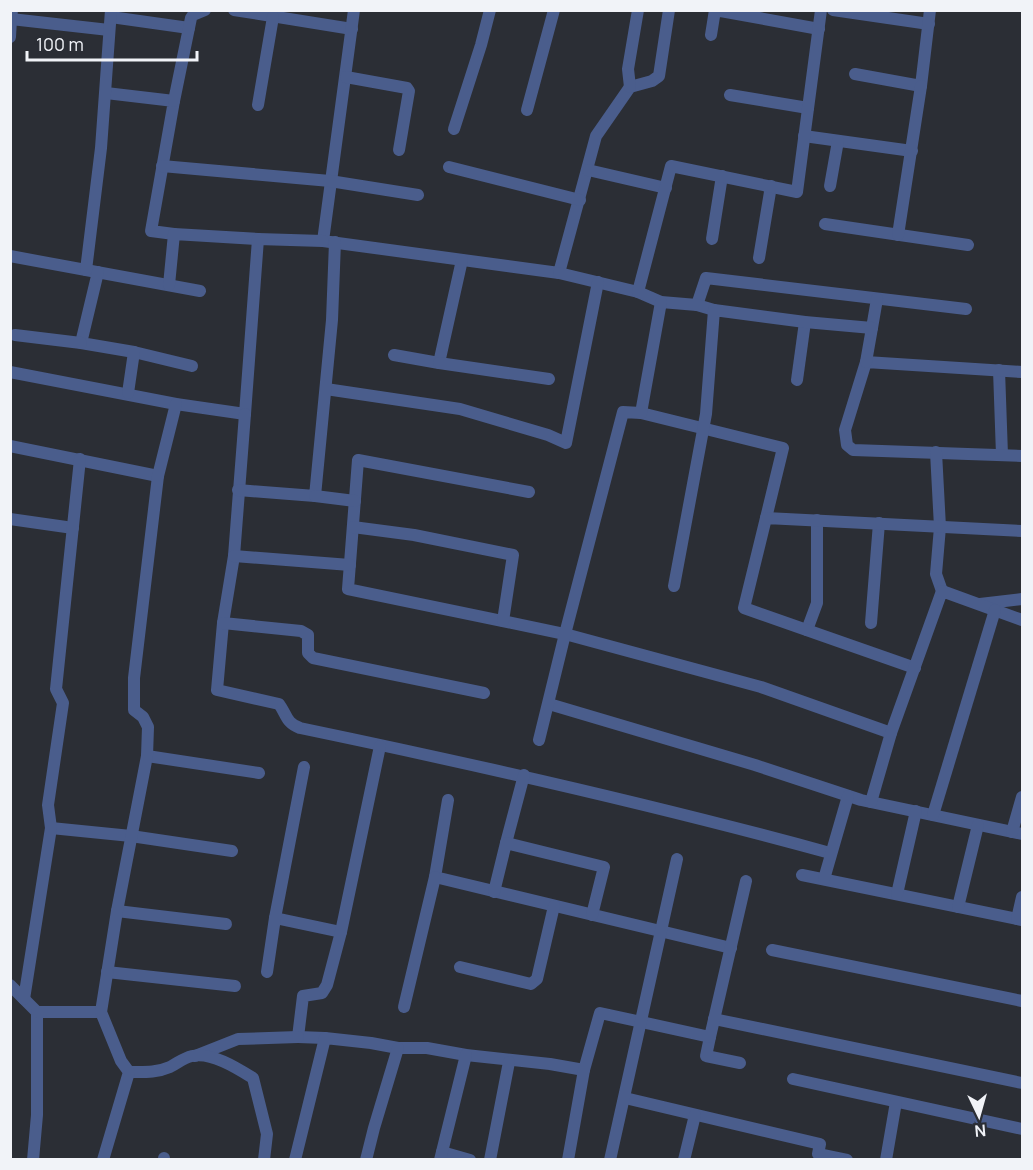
<svg xmlns="http://www.w3.org/2000/svg" width="1033" height="1170" font-family="Manrope,sans-serif">
<rect width="100%" height="100%" fill="#2b2e35"/>
<g fill="none" stroke-linecap="round" stroke-linejoin="round">
<!-- minor -->
<g stroke="#4a5d8c" stroke-width="12">
<polyline points="12,10 11,19 109,30"/>
<polyline points="234,10 352,29"/>
<polyline points="354,10 323,241 559,273 596,136 630,87 652,81 659,76 669,10"/>
<polyline points="833,10 929,24"/>
<polyline points="111,17 189,28"/>
<polyline points="711,35 715,10 819,29"/>
<polyline points="10,37 11,19"/>
<polyline points="855,74 921,86 930,10"/>
<polyline points="346,77 407,88 409,91 399,150"/>
<polyline points="630,87 628,69 638,10"/>
<polyline points="106,93 174,101 151,231 174,234"/>
<polyline points="730,95 808,108"/>
<polyline points="174,101 191,18 193,15 205,10"/>
<polyline points="258,105 273,17"/>
<polyline points="527,110 554,10"/>
<polyline points="454,129 481,45 490,10"/>
<polyline points="804,136 912,151"/>
<polyline points="162,166 330,181 418,195"/>
<polyline points="449,167 580,200"/>
<polyline points="588,170 666,188"/>
<polyline points="830,186 838,141"/>
<polyline points="825,224 968,245"/>
<polyline points="898,235 921,86"/>
<polyline points="712,239 722,176"/>
<polyline points="10,256 200,291"/>
<polyline points="759,258 771,186"/>
<polyline points="86,270 101,148 111,10"/>
<polyline points="98,272 81,343 134,352 192,366"/>
<polyline points="559,273 638,292"/>
<polyline points="169,285 174,234 258,239"/>
<polyline points="697,305 706,278 966,309"/>
<polyline points="714,310 697,305 661,302 638,292 671,166 797,192 821,10"/>
<polyline points="872,328 877,299"/>
<polyline points="15,335 81,343"/>
<polyline points="394,355 439,363 462,260"/>
<polyline points="439,363 549,379"/>
<polyline points="999,370 1002,455"/>
<polyline points="10,372 176,404 245,414 258,239 323,241"/>
<polyline points="1022,372 866,362 845,430 847,445 853,450 1022,456"/>
<polyline points="797,380 805,322"/>
<polyline points="326,389 460,409 548,435 566,443 598,282"/>
<polyline points="128,393 134,352"/>
<polyline points="641,413 783,448 766,518"/>
<path d="M245,414L234,556L223,623L217,690L279,704C287,715 286,723 300,728C478,765 655,805 830,853"/>
<polyline points="10,446 158,476"/>
<polyline points="936,452 940,527 936,574 942,591"/>
<polyline points="238,490 315,496 332,320 335,242"/>
<polyline points="529,492 358,460 348,589 565,634 761,687 891,733"/>
<polyline points="315,496 355,501"/>
<polyline points="10,519 73,528"/>
<polyline points="353,527 414,535 513,555 503,621"/>
<polyline points="234,556 350,565"/>
<polyline points="674,586 706,414 714,310 805,322 872,328 866,362"/>
<polyline points="980,604 1022,599"/>
<polyline points="223,623 301,631 308,635 308,653 313,658 484,693"/>
<polyline points="871,623 879,523"/>
<polyline points="807,630 817,603 817,520"/>
<polyline points="915,668 744,608 766,518 1022,531"/>
<polyline points="549,704 755,765 861,800 1022,834"/>
<polyline points="539,740 565,634 623,412 641,413 661,302"/>
<polyline points="147,756 259,773"/>
<polyline points="448,800 435,877 731,948"/>
<polyline points="871,802 891,733 942,591 1022,620"/>
<polyline points="933,815 995,610"/>
<polyline points="51,828 131,836 232,851"/>
<polyline points="1012,832 1022,797"/>
<polyline points="506,843 524,775"/>
<polyline points="802,875 1022,920"/>
<polyline points="824,879 848,796"/>
<polyline points="494,892 506,843 604,867 592,915"/>
<polyline points="897,894 916,811"/>
<polyline points="958,907 978,825"/>
<polyline points="117,911 226,924"/>
<polyline points="275,918 341,932"/>
<polyline points="1017,919 1022,897"/>
<polyline points="772,950 1022,1001"/>
<polyline points="460,967 531,984 537,979 554,906"/>
<polyline points="107,972 235,986"/>
<polyline points="267,972 275,918 304,767"/>
<polyline points="10,985 37,1012 37,1115 33,1160"/>
<polyline points="24,999 51,828 48,805 63,703 56,689 80,459"/>
<polyline points="404,1007 435,877"/>
<polyline points="37,1012 101,1012"/>
<polyline points="714,1019 1022,1083"/>
<polyline points="710,1037 706,1056 740,1063"/>
<polyline points="325,1038 298,1037 303,996 322,993 327,985 341,932 380,746"/>
<polyline points="195,1056 238,1039 298,1037"/>
<path d="M129,1072C144,1072 156,1073 170,1067C178,1063 183,1058 192,1056C212,1052 237,1068 253,1078L267,1134L264,1160"/>
<polyline points="793,1079 1022,1129"/>
<polyline points="625,1098 820,1144 818,1154 847,1160"/>
<polyline points="442,1152 470,1160"/>
<polyline points="103,1160 129,1072 121,1061 101,1012 117,911 147,756 148,727 143,717 134,710 134,678 158,476 176,404"/>
<polyline points="164,1160 164,1158"/>
<polyline points="295,1160 325,1038 371,1043 398,1048 427,1048 466,1055 550,1064 584,1070"/>
<polyline points="366,1160 374,1128 398,1048"/>
<polyline points="440,1160 466,1055"/>
<polyline points="490,1160 509,1062"/>
<polyline points="568,1160 584,1070 600,1013 710,1037 746,881"/>
<polyline points="610,1160 677,859"/>
<polyline points="684,1160 695,1115"/>
<polyline points="886,1160 896,1102"/>
</g>
</g>
<!-- border -->
<rect width="1033" height="1170" fill="none" stroke="#f1f3f8" stroke-width="24"/>
<!-- north arrow -->
<g transform="translate(979 1116) rotate(175)" stroke="#2b2e35" stroke-width="4.5" paint-order="stroke">
<path d="M0-4.5L10 22L0 15L-10 22Z" fill="#f1f3f8"/>
<text y="-9" font-size="16" font-weight="bold" text-anchor="middle" fill="#f1f3f8">N</text>
</g>
<!-- scale -->
<path d="M27 51v9h170v-9" fill="none" stroke="#f1f3f8" stroke-width="3"/>
<text x="36" y="51" font-size="18" fill="#f1f3f8" stroke="#2b2e35" stroke-width="4.5" paint-order="stroke">100 m</text>
</svg>
